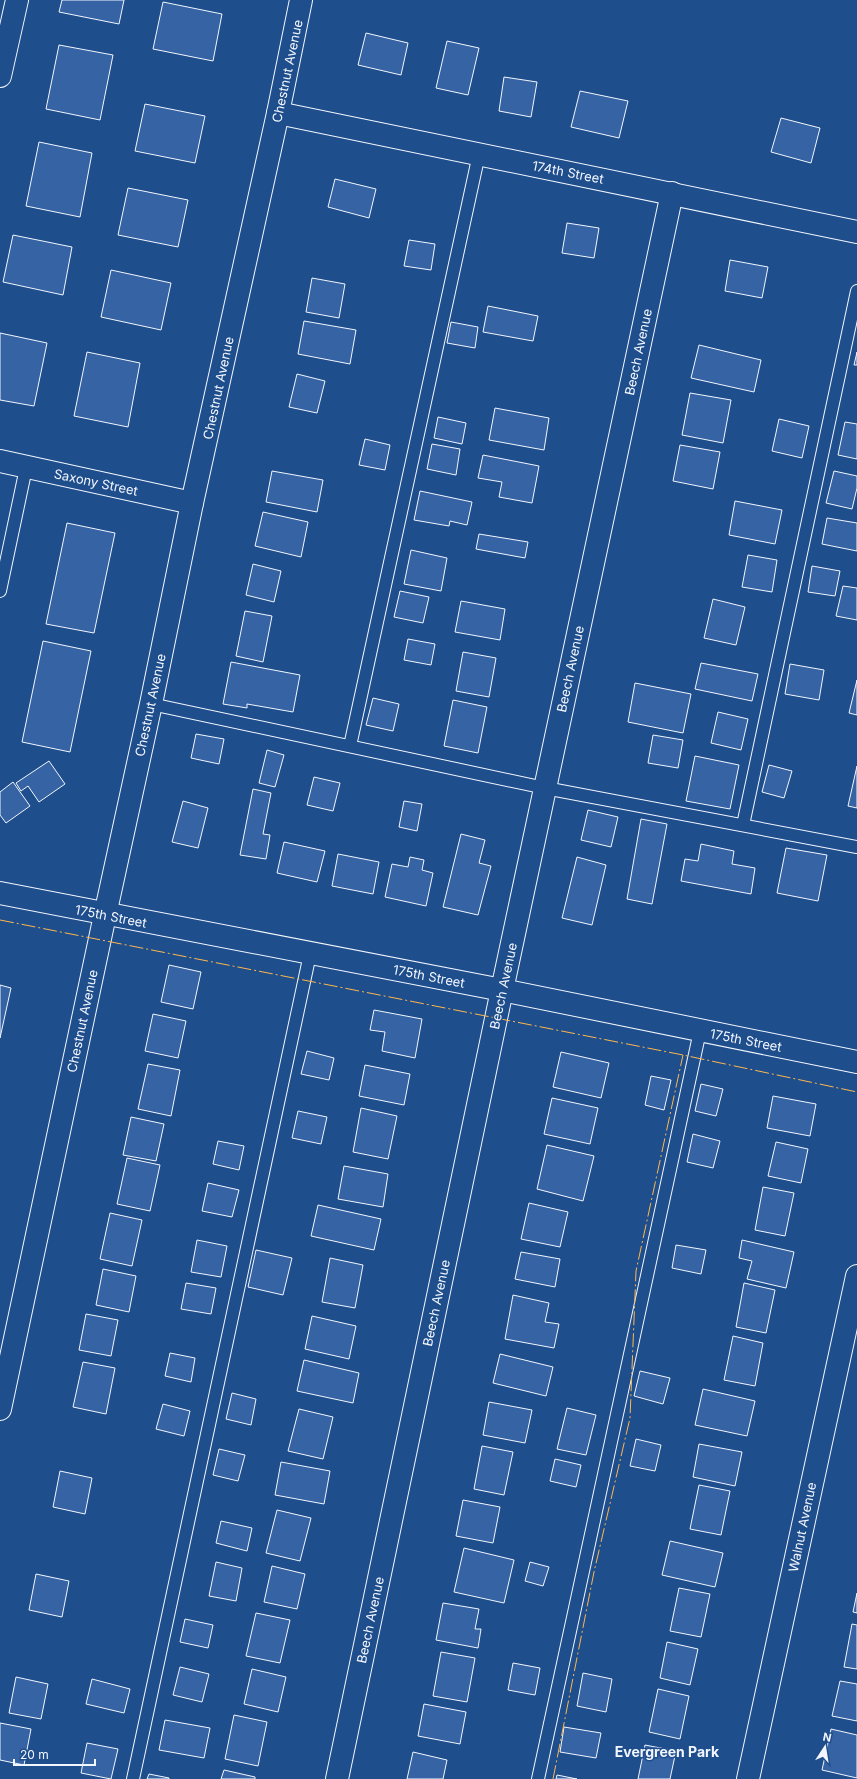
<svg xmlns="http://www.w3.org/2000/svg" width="857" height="1779" font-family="Inter,sans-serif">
<rect width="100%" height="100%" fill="#1f4e8c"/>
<!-- building -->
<g fill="#3563a3" stroke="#f2f6ff">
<polygon points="62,0 124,0 119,24 59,12"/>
<polygon points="163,2 222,14 213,61 153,49"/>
<polygon points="366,33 408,43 401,75 358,65"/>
<polygon points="447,41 479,48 468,95 436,88"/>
<polygon points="59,45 113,55 100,120 46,109"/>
<polygon points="504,77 537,82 531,117 499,111"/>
<polygon points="580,91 628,101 619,138 571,127"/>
<polygon points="145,104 205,116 195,163 135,151"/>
<polygon points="781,118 820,128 811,163 771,152"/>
<polygon points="39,142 92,153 80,217 26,206"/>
<polygon points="335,179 376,189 369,218 328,207"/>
<polygon points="128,188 188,200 178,247 118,235"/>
<polygon points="567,223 599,228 594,258 562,253"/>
<polygon points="13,235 72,247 63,295 3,282"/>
<polygon points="409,240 435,244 431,270 404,266"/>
<polygon points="730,260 768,267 762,298 725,291"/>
<polygon points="111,270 171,283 161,330 101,317"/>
<polygon points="312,278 345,284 339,318 306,312"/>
<polygon points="488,306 538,316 533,341 483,332"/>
<polygon points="304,321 356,330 350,364 298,354"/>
<polygon points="451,322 478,327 475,348 447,343"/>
<polygon points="0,333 47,343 34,406 0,400"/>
<polygon points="699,345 761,360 754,392 691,378"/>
<polygon points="87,352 140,363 128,427 74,416"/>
<polygon points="857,352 857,365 854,365"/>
<polygon points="297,374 325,381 317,413 289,407"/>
<polygon points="690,393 731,400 723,443 682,435"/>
<polygon points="495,408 549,418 544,450 489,440"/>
<polygon points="438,417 466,423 462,444 434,438"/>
<polygon points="779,419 809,426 802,458 772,451"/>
<polygon points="845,422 857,424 857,459 838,455"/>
<polygon points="365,439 390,445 385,470 359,465"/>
<polygon points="432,444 460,449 456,475 427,469"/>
<polygon points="680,445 720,452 713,489 673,481"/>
<polygon points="483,455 539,466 532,503 499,497 502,482 478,478"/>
<polygon points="272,471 323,480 317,512 266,502"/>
<polygon points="834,471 857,476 857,488 852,509 826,503"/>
<polygon points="420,491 472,502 467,525 450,521 449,526 414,520"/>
<polygon points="735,501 782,510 775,544 729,535"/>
<polygon points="263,512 308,522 301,557 255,546"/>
<polygon points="827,518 857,523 857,551 822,544"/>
<polygon points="67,523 115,533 94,633 46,624"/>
<polygon points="479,534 528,542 525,558 476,549"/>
<polygon points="411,550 447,558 441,591 404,584"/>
<polygon points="748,555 777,560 772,592 742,587"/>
<polygon points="253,564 281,571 274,602 246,595"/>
<polygon points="812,566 840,571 835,596 808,592"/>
<polygon points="843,586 857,588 857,620 836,616"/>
<polygon points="400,591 429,597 423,623 394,617"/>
<polygon points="713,599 745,607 736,645 704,638"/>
<polygon points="461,601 505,609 500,640 455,632"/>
<polygon points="245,611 272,616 263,662 236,656"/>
<polygon points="408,639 435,644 431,665 404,660"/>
<polygon points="43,641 91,651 70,752 22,742"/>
<polygon points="463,652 496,658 489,697 456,691"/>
<polygon points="231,662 300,675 293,712 247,704 247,708 223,704"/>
<polygon points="701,663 758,674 752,701 695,689"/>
<polygon points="790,664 824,670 819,700 785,694"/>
<polygon points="857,680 857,715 849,713"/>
<polygon points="635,683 691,694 683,733 628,722"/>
<polygon points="373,698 399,704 393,731 366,725"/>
<polygon points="453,700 487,707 478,753 444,746"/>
<polygon points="718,712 748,719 741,750 711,743"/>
<polygon points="196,734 224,739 219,764 191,758"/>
<polygon points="653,735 683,740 678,768 648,763"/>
<polygon points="267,750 284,755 275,787 259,783"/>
<polygon points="695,756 739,765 730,809 686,801"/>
<polygon points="49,761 65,784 39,802 28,786 21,791 16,783"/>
<polygon points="769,765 792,771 784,798 762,792"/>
<polygon points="857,766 857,808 848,806"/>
<polygon points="314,777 340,783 333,811 307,805"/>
<polygon points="13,782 30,806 6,823 0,815 0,792"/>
<polygon points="253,789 271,793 263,834 270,835 266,859 240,855"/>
<polygon points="183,801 208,808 198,848 172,842"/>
<polygon points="404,801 422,804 417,831 399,827"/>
<polygon points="588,810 618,817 611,847 581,840"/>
<polygon points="641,819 667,824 652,904 627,899"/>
<polygon points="461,834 485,840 479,863 491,866 478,915 443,907"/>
<polygon points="284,842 325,851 317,882 277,873"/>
<polygon points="701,844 734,851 732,864 755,868 751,894 681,881 685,859 698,861"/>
<polygon points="786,848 827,855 818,901 777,893"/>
<polygon points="338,854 379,862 373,894 332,886"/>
<polygon points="410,857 424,860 422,870 433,873 426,906 385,897 392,864 408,867"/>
<polygon points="577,857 606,865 592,925 562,918"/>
<polygon points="169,965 201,972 193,1009 161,1002"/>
<polygon points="0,985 11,988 0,1038"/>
<polygon points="374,1010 422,1019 415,1058 382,1051 385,1032 370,1030"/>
<polygon points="153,1014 186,1021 178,1058 145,1051"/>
<polygon points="307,1051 334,1058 329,1080 301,1074"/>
<polygon points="561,1052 609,1063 601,1098 553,1087"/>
<polygon points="148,1064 180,1070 171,1116 138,1109"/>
<polygon points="365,1065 410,1074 404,1105 359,1096"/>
<polygon points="651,1076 671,1080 664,1110 645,1105"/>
<polygon points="701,1084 723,1089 716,1116 695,1111"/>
<polygon points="773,1096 816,1104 810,1136 767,1128"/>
<polygon points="552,1098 598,1108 590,1144 544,1134"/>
<polygon points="361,1108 397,1116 388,1159 353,1152"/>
<polygon points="298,1111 327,1117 321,1144 292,1138"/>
<polygon points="131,1117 164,1124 156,1161 123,1155"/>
<polygon points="693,1134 720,1141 713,1168 687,1162"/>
<polygon points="218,1141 244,1146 239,1170 213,1164"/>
<polygon points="776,1142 808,1149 801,1183 768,1176"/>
<polygon points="547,1145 594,1156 583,1201 537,1189"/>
<polygon points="127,1158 160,1165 150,1211 117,1204"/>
<polygon points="344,1166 388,1174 383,1207 338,1199"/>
<polygon points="208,1183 239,1190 232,1217 202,1211"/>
<polygon points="763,1187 794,1193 785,1236 755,1230"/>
<polygon points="529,1203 568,1212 560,1247 521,1239"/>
<polygon points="318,1205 381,1219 374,1250 311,1236"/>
<polygon points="110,1213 142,1220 132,1266 100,1259"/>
<polygon points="197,1240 227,1246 221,1277 191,1272"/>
<polygon points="742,1240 794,1252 786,1288 747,1279 752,1261 739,1258"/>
<polygon points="676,1245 706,1250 701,1274 672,1268"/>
<polygon points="256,1250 292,1258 283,1295 248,1287"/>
<polygon points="521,1252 560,1259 555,1287 515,1279"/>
<polygon points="330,1258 363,1265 355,1308 322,1302"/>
<polygon points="103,1269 136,1276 129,1312 96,1305"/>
<polygon points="186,1283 216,1288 211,1314 181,1309"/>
<polygon points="744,1283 775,1290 766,1333 736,1327"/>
<polygon points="513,1295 549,1303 545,1322 559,1324 554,1348 505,1339"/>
<polygon points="86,1314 118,1320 111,1356 79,1350"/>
<polygon points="312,1316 356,1326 349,1359 305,1349"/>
<polygon points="733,1336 763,1343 755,1386 724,1380"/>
<polygon points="170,1353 195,1358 191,1382 165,1376"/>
<polygon points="500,1354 553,1367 546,1396 493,1383"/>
<polygon points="304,1360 359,1373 353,1403 297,1391"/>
<polygon points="83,1362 115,1368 106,1414 73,1407"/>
<polygon points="640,1371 670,1378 663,1404 634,1396"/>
<polygon points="703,1389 755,1401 747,1436 695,1425"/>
<polygon points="232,1393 256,1399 251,1425 226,1419"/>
<polygon points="489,1402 532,1410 525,1443 483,1435"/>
<polygon points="163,1404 190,1411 184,1436 156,1429"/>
<polygon points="567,1408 596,1415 586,1455 557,1449"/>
<polygon points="299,1409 333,1417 323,1459 288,1451"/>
<polygon points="636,1439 661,1445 655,1471 630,1466"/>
<polygon points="699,1444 742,1452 735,1486 693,1477"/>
<polygon points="482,1446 513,1452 504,1495 474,1489"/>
<polygon points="219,1449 245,1455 238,1481 213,1475"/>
<polygon points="555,1459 581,1465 576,1487 550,1481"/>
<polygon points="281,1462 330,1471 324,1504 275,1495"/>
<polygon points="60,1471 92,1478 85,1514 53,1507"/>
<polygon points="699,1485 730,1491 721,1535 690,1529"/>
<polygon points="463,1500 500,1507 493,1543 456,1536"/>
<polygon points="277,1510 311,1518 300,1561 266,1553"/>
<polygon points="221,1521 252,1528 247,1551 216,1543"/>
<polygon points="670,1541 723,1553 715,1587 662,1575"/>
<polygon points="464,1548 514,1560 504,1603 454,1592"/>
<polygon points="216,1562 242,1568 236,1601 209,1596"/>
<polygon points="530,1562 549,1567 543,1586 525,1581"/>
<polygon points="272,1566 305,1574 297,1609 264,1602"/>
<polygon points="36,1574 69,1581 62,1617 29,1610"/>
<polygon points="679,1588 710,1594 701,1637 670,1631"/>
<polygon points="857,1593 857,1613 853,1612"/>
<polygon points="443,1603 479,1609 475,1629 481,1629 478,1648 436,1640"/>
<polygon points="256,1613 290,1620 280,1663 246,1656"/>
<polygon points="185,1619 213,1625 208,1648 180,1642"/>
<polygon points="852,1624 857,1625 857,1669 844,1667"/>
<polygon points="667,1642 698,1649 690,1685 660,1678"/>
<polygon points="441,1652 475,1658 467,1702 433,1696"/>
<polygon points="513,1663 540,1668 535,1695 508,1690"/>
<polygon points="180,1667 209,1674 202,1702 173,1695"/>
<polygon points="252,1669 286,1677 278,1712 244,1704"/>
<polygon points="583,1673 612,1679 606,1712 577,1706"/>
<polygon points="16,1677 48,1684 41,1719 9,1713"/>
<polygon points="92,1679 130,1689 124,1713 86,1704"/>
<polygon points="840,1681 857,1684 857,1721 832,1716"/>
<polygon points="658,1689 689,1696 680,1739 649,1732"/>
<polygon points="424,1704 466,1712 460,1744 418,1736"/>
<polygon points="234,1715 267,1722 258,1766 225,1759"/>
<polygon points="165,1720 210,1728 204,1758 159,1750"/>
<polygon points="0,1723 31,1729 24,1765 0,1760"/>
<polygon points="564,1727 601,1733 596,1758 560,1752"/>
<polygon points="831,1729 857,1735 857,1778 822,1770"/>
<polygon points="87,1743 118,1749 111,1779 81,1773"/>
<polygon points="645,1745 676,1751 670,1779 638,1779"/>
<polygon points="413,1752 447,1760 443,1779 407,1779"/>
<polygon points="224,1770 255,1777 255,1779 221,1779"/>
<polygon points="149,1774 169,1778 169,1779 147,1779"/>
<polygon points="557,1775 577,1779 556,1779"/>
</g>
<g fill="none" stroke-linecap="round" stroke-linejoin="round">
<!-- service casing -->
<g stroke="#f2f6ff" stroke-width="14">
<g id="service">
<polyline points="0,591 26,468"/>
<polyline points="151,704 545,788 857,847"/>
<polyline points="350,746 479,154"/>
<polyline points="743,825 857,291"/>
<polyline points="133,1779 310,954"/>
<polyline points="538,1779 700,1031"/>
</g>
</g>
<!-- minor casing -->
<g stroke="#f2f6ff" stroke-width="24">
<g id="minor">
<polyline points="0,76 17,0"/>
<polyline points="278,113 857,232"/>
<polyline points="0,461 192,503"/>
<polyline points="0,1409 105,915 151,704 192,503 278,113 301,0"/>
<polyline points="337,1779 502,990 672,193"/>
<polyline points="748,1779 857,1276"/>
</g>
</g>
<!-- tertiary casing -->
<g stroke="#f2f6ff" stroke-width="24">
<polyline id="tertiary" points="0,893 502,990 857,1062"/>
</g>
<!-- service -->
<use href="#service" stroke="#1f4e8c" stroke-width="12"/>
<!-- minor -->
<use href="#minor" stroke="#1f4e8c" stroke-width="22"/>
<!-- tertiary -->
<use href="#tertiary" stroke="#1f4e8c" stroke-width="22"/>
<!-- power -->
<g stroke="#ffb74d" stroke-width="1" stroke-dasharray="14 3 2 3" stroke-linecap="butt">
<polyline points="0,920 683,1055 857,1092"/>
<polyline points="553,1779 594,1572 630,1418 636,1271 683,1055"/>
</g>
</g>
<g text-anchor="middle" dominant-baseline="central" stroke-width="3" stroke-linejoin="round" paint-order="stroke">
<!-- street labels -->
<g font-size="13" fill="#f2f6ff" stroke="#1f4e8c">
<text transform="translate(287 71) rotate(-78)">Chestnut Avenue</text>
<text transform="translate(568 172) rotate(11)">174th Street</text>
<text transform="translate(638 352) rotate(-78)">Beech Avenue</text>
<text transform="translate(218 388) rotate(-78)">Chestnut Avenue</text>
<text transform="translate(96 482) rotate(12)">Saxony Street</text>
<text transform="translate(570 669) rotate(-78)">Beech Avenue</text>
<text transform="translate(150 705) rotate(-78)">Chestnut Avenue</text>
<text transform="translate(111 916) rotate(11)">175th Street</text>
<text transform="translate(429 976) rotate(11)">175th Street</text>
<text transform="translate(503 986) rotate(-78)">Beech Avenue</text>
<text transform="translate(82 1021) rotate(-78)">Chestnut Avenue</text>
<text transform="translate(746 1040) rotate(11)">175th Street</text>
<text transform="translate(436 1303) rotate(-78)">Beech Avenue</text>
<text transform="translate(802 1527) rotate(-78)">Walnut Avenue</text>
<text transform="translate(370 1620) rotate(-78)">Beech Avenue</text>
</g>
<!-- neighbourhood labels -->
<g font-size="14" font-weight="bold" fill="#f2f6ff" stroke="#1f4e8c">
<text x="667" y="1751">Evergreen Park</text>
</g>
</g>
<!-- north arrow -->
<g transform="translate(825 1747) rotate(12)" stroke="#1f4e8c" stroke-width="3" paint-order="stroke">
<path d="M0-3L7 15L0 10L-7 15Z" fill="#f2f6ff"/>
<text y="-6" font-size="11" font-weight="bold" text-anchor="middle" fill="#f2f6ff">N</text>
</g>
<!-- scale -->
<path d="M14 1759v6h81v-6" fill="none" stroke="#f2f6ff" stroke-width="2"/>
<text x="20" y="1759" font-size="12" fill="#f2f6ff" stroke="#1f4e8c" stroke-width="3" paint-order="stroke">20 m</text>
</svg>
